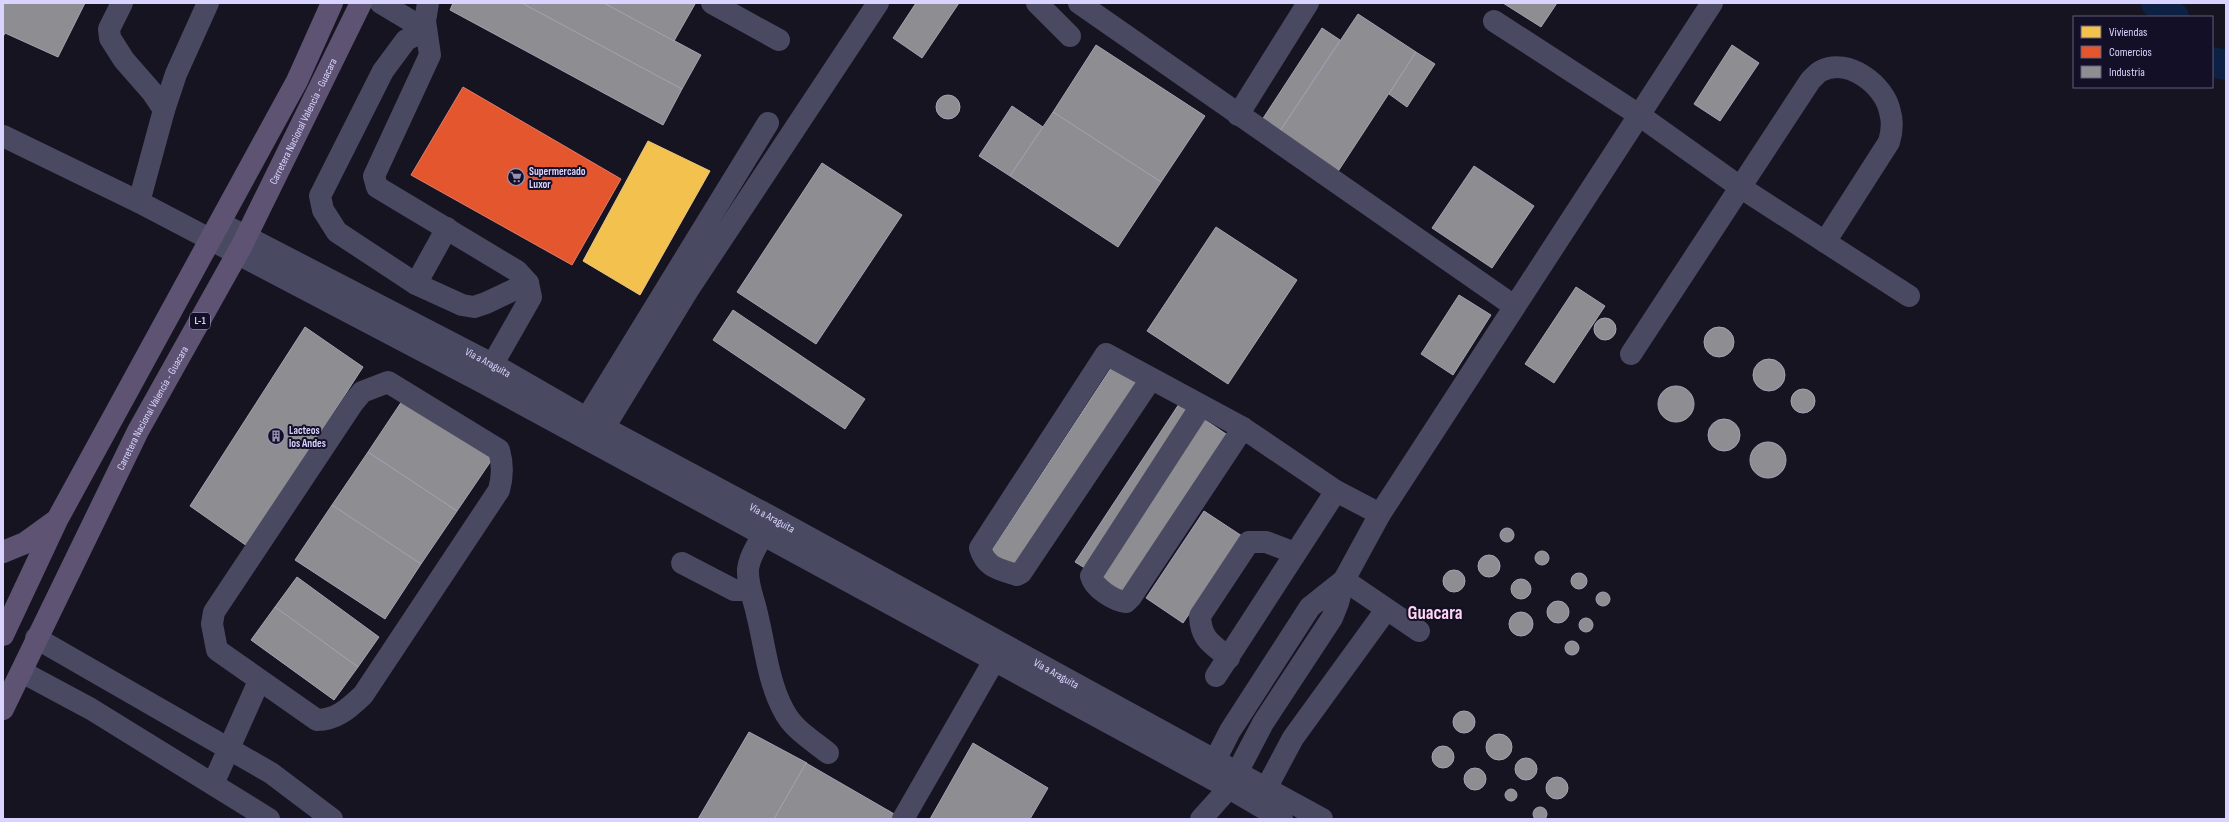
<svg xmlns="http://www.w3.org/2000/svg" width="2229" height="822" font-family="'Sofia Sans Condensed',sans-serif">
<rect width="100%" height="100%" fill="#161421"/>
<!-- homes -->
<polygon fill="#f2c14e" stroke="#eac783" points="648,141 710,171 640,295 583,261"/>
<!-- shops -->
<polygon fill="#e4572e" stroke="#e17c6d" points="463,87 621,179 572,265 411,175"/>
<!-- industry -->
<g fill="#8d8d92" stroke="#a4a2b3">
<polygon points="3,3 85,3 58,57 5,33 3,37"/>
<polygon points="453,3 522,3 682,89 663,125 450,10"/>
<polygon points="522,3 604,3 701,55 682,89"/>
<polygon points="604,3 693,3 695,4 674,41"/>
<polygon points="916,3 959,3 922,58 893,38"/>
<polygon points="1503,3 1557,3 1541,27"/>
<polygon points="1358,14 1416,52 1337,173 1278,134"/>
<polygon points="1322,28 1340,40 1278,134 1260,123"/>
<polygon points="1096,45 1205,116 1161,182 1053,112"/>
<polygon points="1732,45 1759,63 1720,121 1694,104"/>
<polygon points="1416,52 1435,64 1407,107 1389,94"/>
<circle cx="948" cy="107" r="12"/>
<polygon points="1012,106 1043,127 1010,176 979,156"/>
<polygon points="1053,112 1161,182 1118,247 1010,176"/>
<polygon points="822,163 902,215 816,344 737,292"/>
<polygon points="1474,166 1534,206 1492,268 1432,228"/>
<polygon points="1216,227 1297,280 1228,384 1147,331"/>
<polygon points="1576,287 1605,306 1554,383 1525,364"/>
<polygon points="1459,295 1491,315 1453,375 1421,354"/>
<polygon points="733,310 865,399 845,429 713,340"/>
<circle cx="1605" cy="329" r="11"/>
<polygon points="305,327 363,367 247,546 190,506"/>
<circle cx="1719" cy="342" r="15"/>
<circle cx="1769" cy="375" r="16"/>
<polygon points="1113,365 1139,381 1013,572 988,556"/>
<circle cx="1676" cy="404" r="18"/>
<circle cx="1803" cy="401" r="12"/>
<polygon points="406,395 495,455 457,511 368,452"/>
<polygon points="1179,404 1192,412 1088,570 1075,562"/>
<polygon points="1202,418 1229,436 1123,593 1097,575"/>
<circle cx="1724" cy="435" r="16"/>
<circle cx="1768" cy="460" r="18"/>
<polygon points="368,452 457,511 421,564 332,505"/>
<polygon points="332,505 421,564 385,619 295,560"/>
<polygon points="1204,511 1242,536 1183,623 1146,598"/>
<circle cx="1507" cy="535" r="7"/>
<circle cx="1542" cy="558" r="7"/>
<circle cx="1489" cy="566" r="11"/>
<circle cx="1454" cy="581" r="11"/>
<circle cx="1579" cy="581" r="8"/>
<polygon points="297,577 379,637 358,667 275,607"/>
<circle cx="1521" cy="589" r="10"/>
<circle cx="1603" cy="599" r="7"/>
<circle cx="1558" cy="612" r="11"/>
<polygon points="275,607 358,667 334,700 251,640"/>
<circle cx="1521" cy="624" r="12"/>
<circle cx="1586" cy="625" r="7"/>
<circle cx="1572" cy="648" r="7"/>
<circle cx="1464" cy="722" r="11"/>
<polygon points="749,732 807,763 774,819 698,819"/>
<circle cx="1499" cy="747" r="13"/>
<polygon points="973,743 1048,788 1030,819 930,819"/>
<circle cx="1443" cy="757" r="11"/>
<circle cx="1526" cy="769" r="11"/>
<polygon points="806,763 896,815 894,819 774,819"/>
<circle cx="1475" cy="779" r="11"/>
<circle cx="1557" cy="788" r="11"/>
<circle cx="1511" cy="795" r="6"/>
<circle cx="1540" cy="814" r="7"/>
</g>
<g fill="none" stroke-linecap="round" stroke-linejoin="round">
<!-- river -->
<g stroke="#0d2144" stroke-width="30">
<polyline points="2156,3 2174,17"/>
<polyline points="2212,62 2226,65"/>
</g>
<!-- minor -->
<g stroke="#4a4962" stroke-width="22">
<polyline points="122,3 109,29 110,38 124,60 152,92 164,110"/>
<polyline points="381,3 426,30"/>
<polyline points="428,3 425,21 430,55 374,176 377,187 517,271 528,283 531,297 486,376"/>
<polyline points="712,3 779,40"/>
<polyline points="1037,3 1070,36"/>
<polyline points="1079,3 1514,306"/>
<polyline points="1494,21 1639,115 1740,187 1909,296"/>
<polyline points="426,30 406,40 383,71 320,196 323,210 337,232 416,284 462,305 474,307 486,303 528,283"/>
<polyline points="1238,115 1308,3"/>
<polyline points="3,136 139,202 482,382 1229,788 1282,819"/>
<polyline points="139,202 164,110 176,74 208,3"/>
<path id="s1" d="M220,223L494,365L588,419L775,519L1322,819"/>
<polyline points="416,284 447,228"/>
<path d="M1631,354L1810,81C1813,78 1817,73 1821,71C1848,57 1885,85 1890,112C1893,122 1892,132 1889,142L1825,242"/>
<path d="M1151,379L1021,573L1017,575C999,569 986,568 980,548L1106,354L1243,428L1336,491L1380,514"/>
<path d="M388,382L499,450C503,464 503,476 499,490L363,695C349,708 337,720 317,720L217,650L212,624L214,612L353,403L362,392Z"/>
<path d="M1201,406L1091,576C1094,588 1114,601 1126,602L1131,597L1243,428"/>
<polyline points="579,431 768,123"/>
<polyline points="597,439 688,290 878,3"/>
<path d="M772,523C763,536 750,553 748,569C747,585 754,599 757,614C765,646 768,682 784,711C793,729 812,740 828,753"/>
<polyline points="682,563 734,590 750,590"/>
<polyline points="1344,580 1419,631"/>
<polyline points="36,638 271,773 332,819"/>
<path d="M1229,658C1212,644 1201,640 1200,616L1249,542H1266L1295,553"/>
<polyline points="22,672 91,709 269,819"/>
<polyline points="1216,676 1336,491"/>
<polyline points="1209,772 1230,731 1310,607 1344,580"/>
<polyline points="213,784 259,681"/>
<polyline points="1260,800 1293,738 1386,610"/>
<polyline points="903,819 1002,647"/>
<polyline points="1201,819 1229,788 1263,723 1332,618 1338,603 1344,580 1380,514 1712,3"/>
</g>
<!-- major -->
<g stroke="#5e5373" stroke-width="22">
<polyline points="3,552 25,543 54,522"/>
<polyline points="3,635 57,520 297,81 332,3"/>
<path id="s2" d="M3,709L138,431L241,247L361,3"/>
</g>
</g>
<!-- icons -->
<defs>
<g id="supermarket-ring" transform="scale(0.9)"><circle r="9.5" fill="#130f26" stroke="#9591b1" stroke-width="1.5"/><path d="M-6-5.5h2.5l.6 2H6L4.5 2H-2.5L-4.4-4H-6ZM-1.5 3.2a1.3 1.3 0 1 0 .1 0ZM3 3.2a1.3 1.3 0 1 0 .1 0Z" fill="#9591b1"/></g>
<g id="building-ring" transform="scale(0.9)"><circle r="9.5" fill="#130f26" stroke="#9591b1" stroke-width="1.5"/><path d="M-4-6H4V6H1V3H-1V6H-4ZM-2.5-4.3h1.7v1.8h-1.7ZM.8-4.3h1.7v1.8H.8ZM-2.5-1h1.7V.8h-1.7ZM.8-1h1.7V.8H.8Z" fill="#9591b1"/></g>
</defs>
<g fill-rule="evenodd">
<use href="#supermarket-ring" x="516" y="177"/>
<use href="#building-ring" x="276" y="436"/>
</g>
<g text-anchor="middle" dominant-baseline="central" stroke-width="4" stroke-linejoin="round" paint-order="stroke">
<!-- shield labels -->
<rect fill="#130f26" stroke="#9e99be" stroke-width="1" x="190" y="313" width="20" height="16" rx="3"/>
<g font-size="10" font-weight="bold" fill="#d9d4ff">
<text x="200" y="321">L-1</text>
</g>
<!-- street labels -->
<g font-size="11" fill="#d9d4ff" stroke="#130f26">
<text stroke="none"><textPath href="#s2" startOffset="660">Carretera Nacional Valencia - Guacara</textPath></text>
<text stroke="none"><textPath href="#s1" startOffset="302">Via a Araguita</textPath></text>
<text stroke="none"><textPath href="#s2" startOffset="336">Carretera Nacional Valencia - Guacara</textPath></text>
<text stroke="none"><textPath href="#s1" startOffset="626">Via a Araguita</textPath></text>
<text stroke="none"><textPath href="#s1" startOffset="950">Via a Araguita</textPath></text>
</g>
<!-- poi labels -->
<g font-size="11" font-weight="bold" fill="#d9d4ff" stroke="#130f26" text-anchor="start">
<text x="529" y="171">Supermercado<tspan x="529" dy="13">Luxor</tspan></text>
<text x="289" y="430">Lacteos<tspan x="289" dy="13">los Andes</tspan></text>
</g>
<!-- town labels -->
<g font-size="19" font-weight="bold" fill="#ffd6f0" stroke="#130f26">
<text x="1435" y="613">Guacara</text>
</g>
</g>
<!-- border -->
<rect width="2229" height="822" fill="none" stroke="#d9d4ff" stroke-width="8"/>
<!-- legend -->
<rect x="2073" y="16" width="140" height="72" fill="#130f26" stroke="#625e7d"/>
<rect x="2081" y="26" width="20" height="12" fill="#f2c14e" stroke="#625e7d"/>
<text x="2109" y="36" font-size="12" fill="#d9d4ff">Viviendas</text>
<rect x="2081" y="46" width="20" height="12" fill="#e4572e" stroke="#625e7d"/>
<text x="2109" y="56" font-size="12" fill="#d9d4ff">Comercios</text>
<rect x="2081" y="66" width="20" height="12" fill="#8d8d92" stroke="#625e7d"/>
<text x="2109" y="76" font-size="12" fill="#d9d4ff">Industria</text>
</svg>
